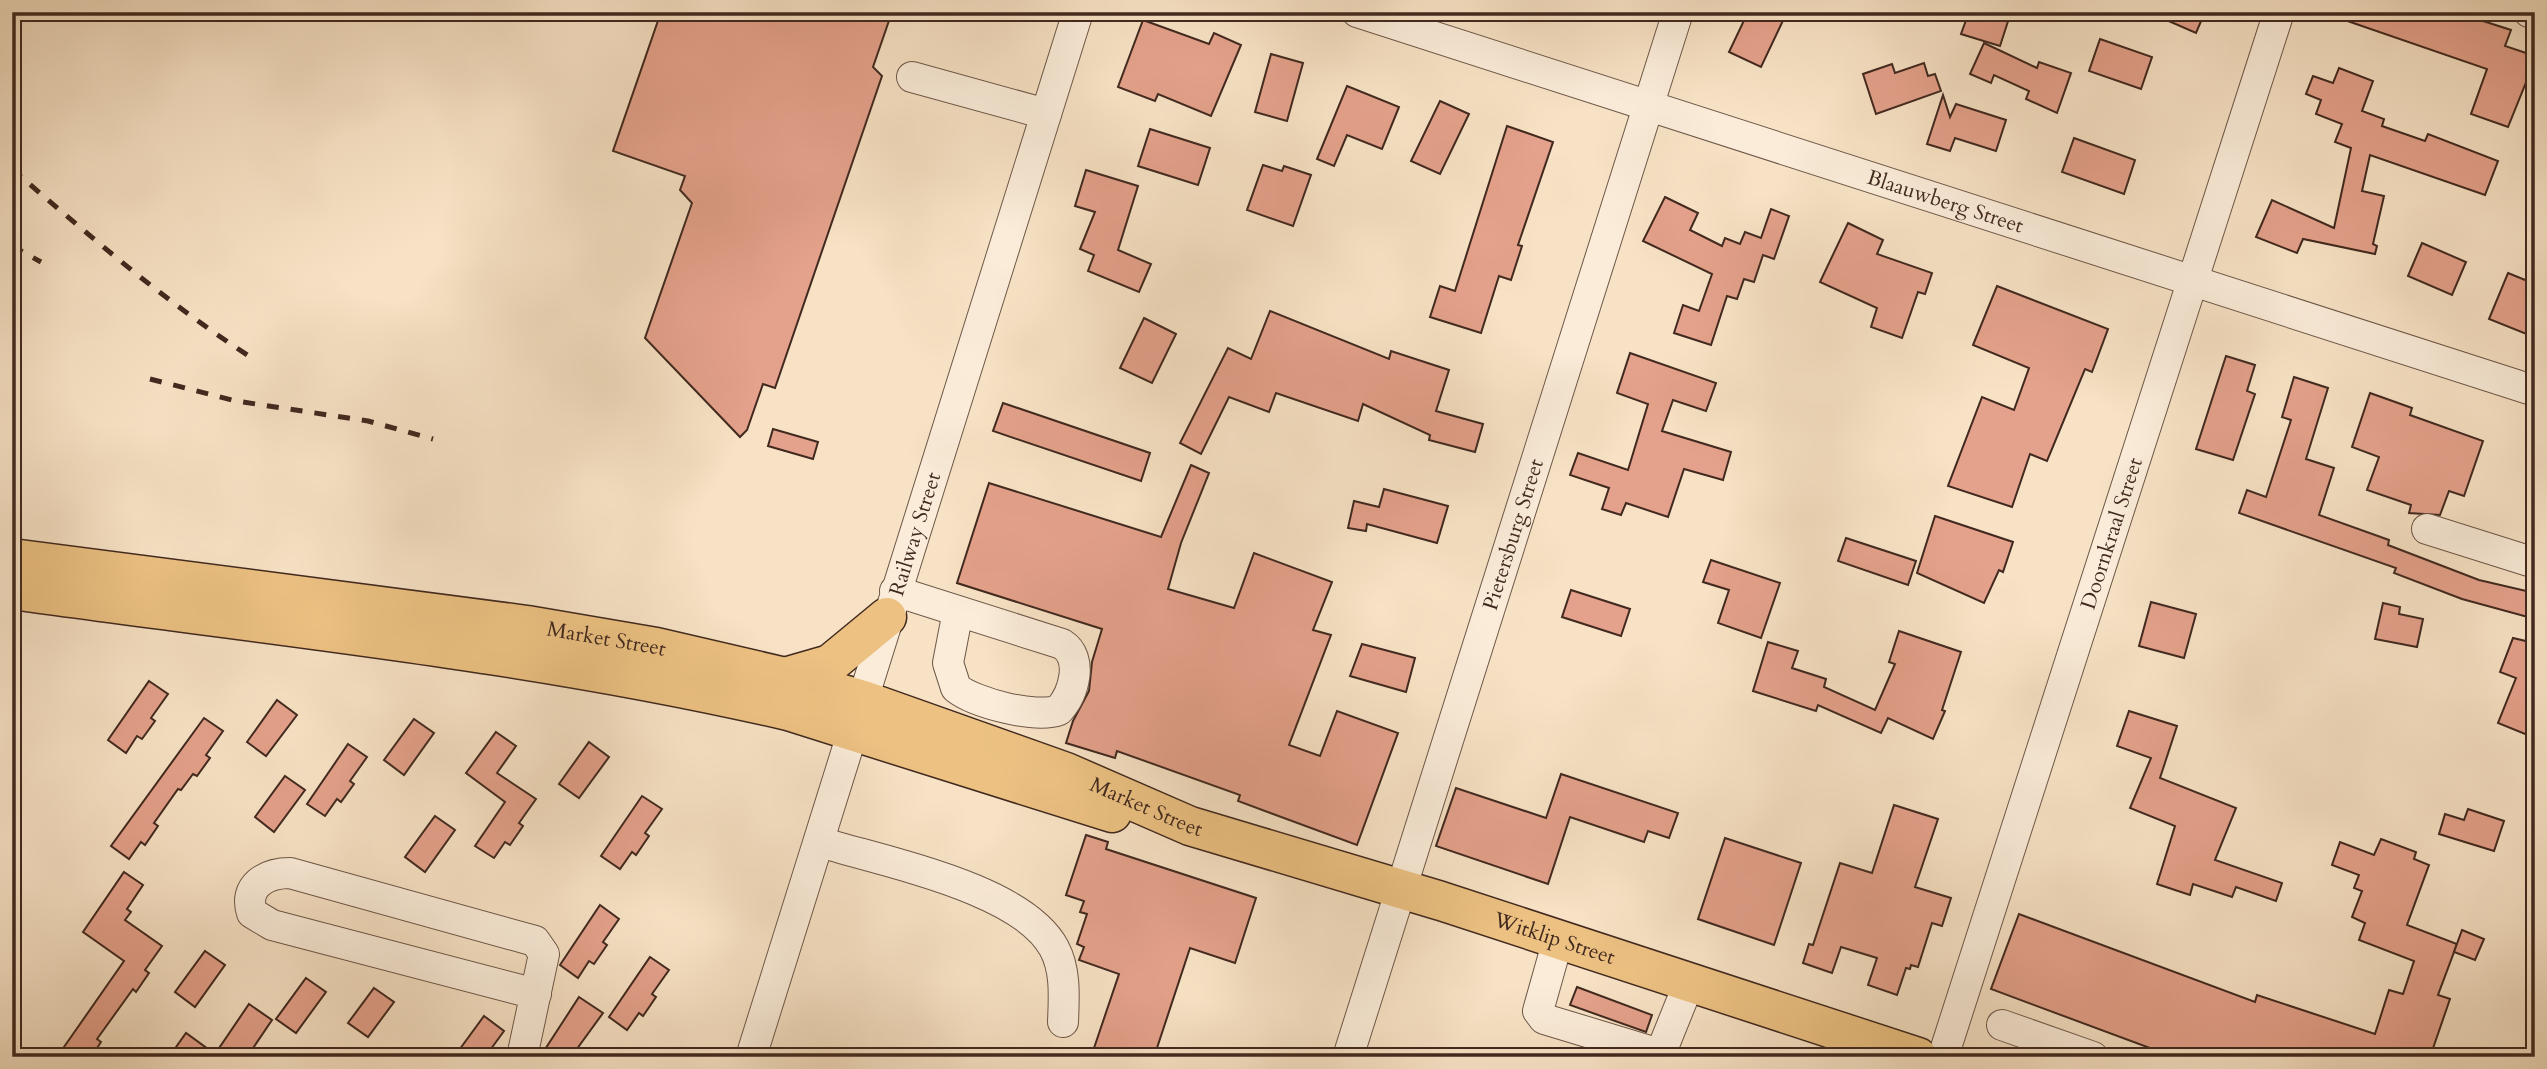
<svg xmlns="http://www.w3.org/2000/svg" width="2547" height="1069" font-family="Cardo,serif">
<rect width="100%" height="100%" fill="#f7e2c5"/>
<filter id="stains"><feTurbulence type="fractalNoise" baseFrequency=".00286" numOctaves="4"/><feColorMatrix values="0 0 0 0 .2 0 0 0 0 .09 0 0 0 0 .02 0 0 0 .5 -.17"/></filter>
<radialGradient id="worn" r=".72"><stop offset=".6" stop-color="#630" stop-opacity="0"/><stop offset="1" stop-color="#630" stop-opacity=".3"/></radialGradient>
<!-- building -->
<g fill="#e4a18b" stroke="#41291f" stroke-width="2">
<polygon points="661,12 892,12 873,67 882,76 775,388 763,384 747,430 740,437 645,338 692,203 680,190 685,176 613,151"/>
<polygon points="1748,12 1787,12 1761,67 1729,52"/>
<polygon points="1969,12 2011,12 2000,46 1961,34"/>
<polygon points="2148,12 2205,12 2196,33"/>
<polygon points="2330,12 2455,12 2511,30 2505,46 2535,56 2535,60 2508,127 2471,114 2487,69 2330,15"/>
<polygon points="1143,20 1209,44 1214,33 1241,45 1211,116 1158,94 1155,101 1118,87"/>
<polygon points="2100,39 2152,57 2141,89 2089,71"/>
<polygon points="1984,43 2037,68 2039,62 2071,73 2057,113 2026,99 2029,91 1994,75 1991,83 1970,74"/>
<polygon points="1271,54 1303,63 1287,121 1255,112"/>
<polygon points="1924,63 1928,76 1935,74 1941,91 1876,114 1863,74 1892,64 1895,73"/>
<polygon points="2339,68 2373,81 2362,111 2384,119 2382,126 2425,141 2428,134 2498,161 2485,195 2370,155 2362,191 2384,196 2373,244 2377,246 2375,254 2303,239 2297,253 2256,237 2272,200 2334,228 2351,148 2335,142 2342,124 2316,114 2321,100 2306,94 2313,76 2333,83"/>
<polygon points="1347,86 1399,107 1382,149 1347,135 1334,166 1317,159"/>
<polygon points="1943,95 1950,117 1956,104 2006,120 1996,151 1955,138 1950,151 1927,144"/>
<polygon points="1440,101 1469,114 1440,174 1411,161"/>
<polygon points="1507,126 1553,142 1518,245 1522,246 1511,280 1499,276 1481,333 1430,317 1440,286 1455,291"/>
<polygon points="1150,129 1210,148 1198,185 1138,166"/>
<polygon points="2074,138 2135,160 2124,194 2062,172"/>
<polygon points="1263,165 1282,171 1284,166 1311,175 1293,226 1247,210"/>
<polygon points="1086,170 1138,186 1118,250 1151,264 1139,292 1088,271 1094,255 1080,249 1095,212 1075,206"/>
<polygon points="1665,197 1698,213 1690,230 1722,246 1725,238 1740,244 1745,232 1761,238 1771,209 1789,216 1774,259 1763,255 1754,282 1744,279 1737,299 1727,296 1711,345 1674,333 1683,305 1699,311 1712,274 1643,241"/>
<polygon points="1848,223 1883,240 1877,254 1932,273 1925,294 1918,292 1902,338 1871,327 1877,308 1820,282"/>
<polygon points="2422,243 2466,262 2452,295 2408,276"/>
<polygon points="2508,273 2535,284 2535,323 2529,335 2489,319"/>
<polygon points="1997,286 2108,329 2092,372 2085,369 2047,461 2030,454 2012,507 1948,486 1982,397 2014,410 2029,368 1973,345"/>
<polygon points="1270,311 1389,359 1391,351 1449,370 1436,411 1483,424 1475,452 1429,440 1430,435 1363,404 1358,421 1276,393 1269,412 1229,397 1201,454 1180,443 1228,348 1251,359"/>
<polygon points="1144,318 1176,334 1152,383 1120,368"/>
<polygon points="1630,353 1716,383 1706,411 1673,400 1662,431 1731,452 1723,480 1684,469 1668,517 1626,503 1621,515 1602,509 1609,488 1570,475 1578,453 1628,470 1648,404 1617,393"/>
<polygon points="2226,356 2255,365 2247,391 2255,394 2233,460 2196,449"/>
<polygon points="2294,377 2328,388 2306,459 2334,468 2319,515 2389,540 2388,545 2479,580 2535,593 2535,619 2462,599 2394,573 2396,568 2239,513 2247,490 2266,497 2291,420 2282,417"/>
<polygon points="2370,393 2412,408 2410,415 2483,441 2464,496 2449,491 2440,515 2409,513 2411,505 2367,490 2379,457 2352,447"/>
<polygon points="1003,403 1150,453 1141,481 993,431"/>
<polygon points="773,429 818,442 813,459 768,446"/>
<polygon points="1191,465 1209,473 1181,543 1168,589 1234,608 1254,553 1332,582 1313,630 1331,635 1289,745 1320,756 1337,711 1398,733 1357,845 1238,801 1240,795 1117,751 1115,758 1066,743 1073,721 1089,691 1092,662 1102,629 957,583 989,483 1161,537"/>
<polygon points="1384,489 1448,506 1437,543 1367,524 1366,531 1348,528 1354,501 1379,507"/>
<polygon points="1935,516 2013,542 2003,572 1999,570 1984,603 1917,573"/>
<polygon points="1846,538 1916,561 1908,585 1838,561"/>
<polygon points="1711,560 1780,583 1761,638 1718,623 1729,590 1703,582"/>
<polygon points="1571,590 1630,609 1621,636 1562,617"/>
<polygon points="2151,602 2196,614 2184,658 2139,646"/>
<polygon points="2383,603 2400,607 2399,614 2423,619 2417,647 2375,639"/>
<polygon points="1899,631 1961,652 1942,710 1945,711 1933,739 1888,718 1881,733 1818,705 1816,711 1753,691 1768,642 1798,651 1792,668 1826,679 1824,687 1875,710 1895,664 1889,662"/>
<polygon points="2535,633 2535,738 2498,723 2516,678 2500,672 2513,638 2530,642"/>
<polygon points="1362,644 1415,658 1406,692 1350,676"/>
<polygon points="149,681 168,694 151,718 155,721 142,739 137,736 126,753 108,740"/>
<polygon points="277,700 297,715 266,756 247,742"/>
<polygon points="2129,711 2177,726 2160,778 2236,808 2215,860 2282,883 2276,901 2236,887 2232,897 2193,884 2190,895 2157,884 2175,826 2130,808 2151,758 2117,746"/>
<polygon points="204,718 223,731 206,755 210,758 197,776 193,774 181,790 178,789 154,823 158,826 145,845 141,842 129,859 111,846"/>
<polygon points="414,719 434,733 404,775 384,760"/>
<polygon points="496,732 516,746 497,773 536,799 519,823 523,826 510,845 505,842 494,858 475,846 505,802 466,773"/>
<polygon points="589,742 609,757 579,798 559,784"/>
<polygon points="348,744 367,757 350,781 354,784 341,802 337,799 325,816 307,804"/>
<polygon points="1561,774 1678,813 1669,838 1648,831 1644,842 1570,817 1548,884 1436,846 1456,788 1546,818"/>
<polygon points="285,776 305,790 274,832 255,817"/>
<polygon points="642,796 662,809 645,833 649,836 636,855 632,852 620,869 601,856"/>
<polygon points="1894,805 1938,819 1915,887 1951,898 1942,926 1932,923 1918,967 1911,965 1910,969 1906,968 1897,995 1868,985 1877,958 1841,947 1832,973 1803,963 1809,944 1813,945 1840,863 1872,873"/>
<polygon points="2468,809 2504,821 2494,851 2439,834 2445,814 2464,820"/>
<polygon points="435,816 455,830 425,872 405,857"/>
<polygon points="1086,835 1108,842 1106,849 1256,898 1235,963 1190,948 1154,1057 1091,1057 1119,974 1079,960 1084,947 1077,944 1087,914 1080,912 1084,901 1066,895"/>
<polygon points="1725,838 1801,863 1774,945 1698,919"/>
<polygon points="2381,839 2416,852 2414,859 2429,865 2407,925 2457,944 2438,995 2450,999 2430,1057 2253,1057 2233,1050 2231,1057 2174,1057 1991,989 2019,914 2255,1002 2257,995 2375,1034 2389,990 2403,994 2414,961 2359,940 2365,923 2352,917 2362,891 2354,888 2359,875 2332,865 2340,842 2374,855"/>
<polygon points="124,872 143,885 127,909 131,912 125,920 162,946 145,970 149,973 136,992 133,989 97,1039 101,1042 91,1057 57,1057 124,961 83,932"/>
<polygon points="600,905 619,919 603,942 607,945 594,964 589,961 578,978 560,965"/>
<polygon points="2462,930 2484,939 2475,960 2454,952"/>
<polygon points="205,951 225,965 195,1007 175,992"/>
<polygon points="650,957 669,970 652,994 656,997 643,1016 639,1013 627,1030 609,1017"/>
<polygon points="306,978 326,992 296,1033 276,1019"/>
<polygon points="1577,987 1652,1015 1646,1032 1570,1005"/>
<polygon points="374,988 394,1002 368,1037 348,1023"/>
<polygon points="579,997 603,1013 571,1057 540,1057"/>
<polygon points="249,1004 272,1020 247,1057 169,1057 186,1033 215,1054"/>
<polygon points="484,1016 504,1031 485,1057 454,1057"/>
</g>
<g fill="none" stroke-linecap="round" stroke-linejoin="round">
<!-- minor casing -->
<g stroke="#6e5748" stroke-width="32">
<g id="minor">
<path id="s1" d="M1357,12L2535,391"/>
<polyline points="2529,12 2535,14"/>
<polyline points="912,77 1046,114"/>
<polyline points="2427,529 2535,563"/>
<path d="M895,591L1062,644C1084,658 1074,693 1059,710C1036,719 975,703 956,688L948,663L958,611"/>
<path d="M820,842C884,862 1022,888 1054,948C1066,970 1064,997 1063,1022"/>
<polyline points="1558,940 1538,1011 1544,1019 1653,1052 1662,1050 1689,983"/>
<polyline points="2002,1025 2093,1057"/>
<path d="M522,1057L544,954L535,941L290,873C266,873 243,886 252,913L272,925L536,994"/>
<path id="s2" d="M751,1057L1078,12"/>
<path id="s3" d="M1348,1057L1678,12"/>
<path id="s4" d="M1943,1057L2279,12"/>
</g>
</g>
<!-- major casing -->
<g stroke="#41291f" stroke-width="41">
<g id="major">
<path id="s5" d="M12,558L527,625L656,647L785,677L863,700L1066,772L1190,826L1441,901L1918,1057"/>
<path d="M12,590C271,626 534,652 788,711L1112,813"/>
<polyline points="785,677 830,664 887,617"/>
</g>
</g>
<!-- minor -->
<use href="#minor" stroke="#faecd9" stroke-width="30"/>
<!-- major -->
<use href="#major" stroke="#ecc182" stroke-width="38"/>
<!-- rail -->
<g stroke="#41291f" stroke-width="5" stroke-dasharray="12 12" stroke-linecap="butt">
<path d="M12,169C90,236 165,302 252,358"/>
<polyline points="12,246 41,262"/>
<polyline points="150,379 236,401 368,421 433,439"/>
</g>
</g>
<g text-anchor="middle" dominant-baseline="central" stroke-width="6" stroke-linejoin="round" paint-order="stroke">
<!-- street labels -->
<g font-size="21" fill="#41291f" stroke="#faecd9">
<text stroke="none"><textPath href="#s1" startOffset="618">Blaauwberg Street</textPath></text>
<text stroke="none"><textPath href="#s2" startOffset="548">Railway Street</textPath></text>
<text stroke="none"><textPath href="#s3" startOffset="548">Pietersburg Street</textPath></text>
<text stroke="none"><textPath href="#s4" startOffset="550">Doornkraal Street</textPath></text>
<text stroke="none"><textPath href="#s5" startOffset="600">Market Street</textPath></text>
<text stroke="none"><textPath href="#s5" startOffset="1167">Market Street</textPath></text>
<text stroke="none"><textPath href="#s5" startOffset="1596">Witklip Street</textPath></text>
</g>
</g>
<!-- margin -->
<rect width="2547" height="1069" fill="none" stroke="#f7e2c5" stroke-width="42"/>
<rect x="14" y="14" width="2519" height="1041" fill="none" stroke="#41291f" stroke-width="3.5"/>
<rect x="21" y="21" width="2505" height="1027" fill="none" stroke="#41291f" stroke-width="2"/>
<rect width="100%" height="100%" filter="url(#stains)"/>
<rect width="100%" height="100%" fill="url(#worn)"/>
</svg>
